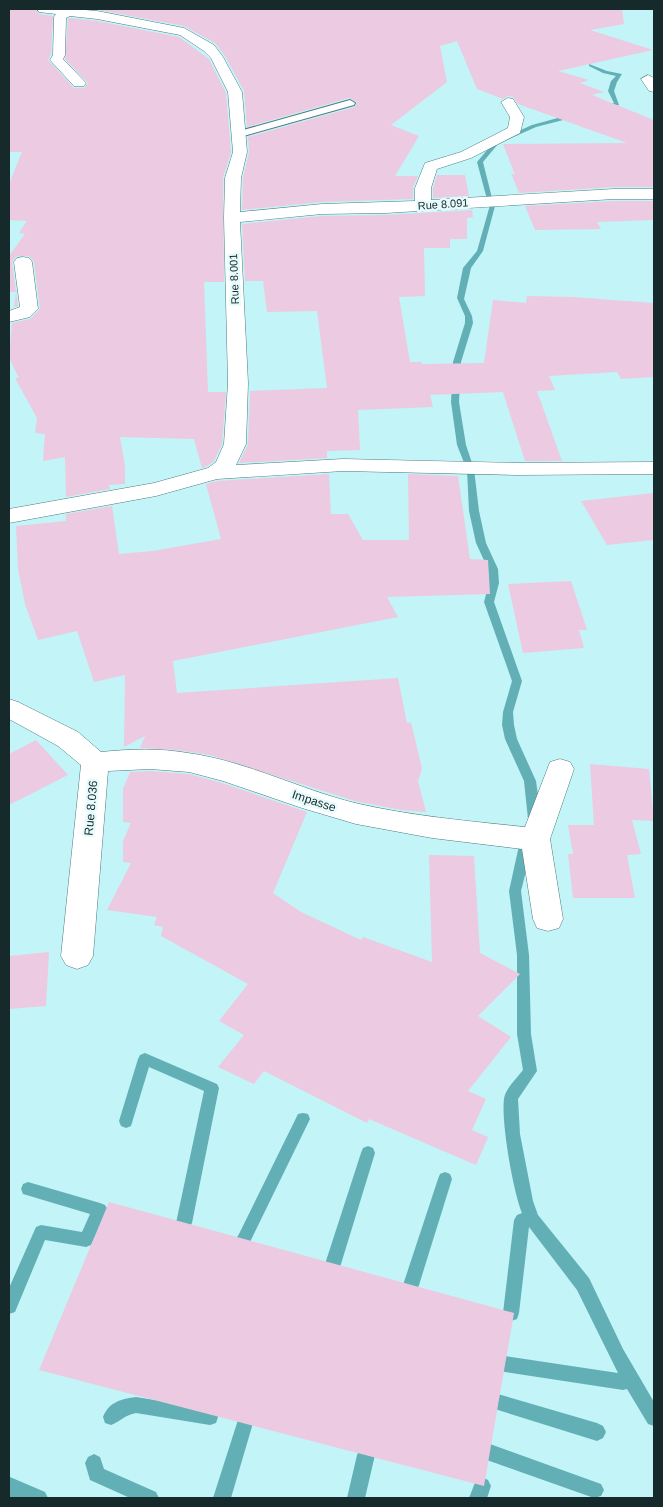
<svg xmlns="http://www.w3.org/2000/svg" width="663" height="1507" font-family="Helvetica,sans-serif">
<rect width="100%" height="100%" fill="#c3f4f8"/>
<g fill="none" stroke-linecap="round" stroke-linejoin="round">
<!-- stream -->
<g fill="#62b0b6" fill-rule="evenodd">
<polygon points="589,64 607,71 622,74 617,82 614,91 619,105 599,110 599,108 614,103 608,91 611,81 616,76 603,73 589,66"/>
<polygon points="565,116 567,119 536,127 498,144 483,162 493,202 488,203 477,162 494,142 532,125"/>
<polygon points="490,205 495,206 483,251 471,268 464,299 472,316 473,323 461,362 459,402 466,445 474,469 479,511 486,543 498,569 499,583 494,602 522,681 513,712 514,725 517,739 536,781 541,816 538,822 530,822 528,819 524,781 505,739 502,725 503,712 512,681 484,602 489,583 488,569 476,543 469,511 467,470 457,445 451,402 453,362 465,323 465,316 457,298 463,268 477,251"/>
<path d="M524,839L528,841L530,855L521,891L529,955L531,1034L537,1071L518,1099L520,1134L533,1201L538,1215L589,1278L623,1349L654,1402V1426L648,1424L627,1389L623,1390L505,1372L499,1370L497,1364L499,1358L505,1356L618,1373L577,1290L529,1227L519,1313L517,1319L511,1321L505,1319L503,1313L514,1220L517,1215L522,1213C513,1191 501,1122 504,1099C505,1089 517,1078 523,1070L517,1034V955L509,891L520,841Z"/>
<polygon points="145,1053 217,1084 219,1088 192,1223 189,1228 184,1230 179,1228 176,1223 204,1091 149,1067 131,1126 126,1128 121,1126 119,1121 138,1059 140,1055"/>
<polygon points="303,1113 308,1114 310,1119 249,1244 244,1246 239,1244 236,1239 239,1234 298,1114"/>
<polygon points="368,1146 373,1148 375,1153 341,1264 339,1269 333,1272 327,1269 325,1264 361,1153 363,1148"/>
<polygon points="445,1172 450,1174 452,1179 419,1285 417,1291 411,1293 405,1291 403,1285 438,1179 440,1174"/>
<polygon points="28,1182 100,1203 105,1205 108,1210 91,1245 86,1247 45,1240 15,1312 9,1314 9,1288 36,1227 41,1225 82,1232 90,1214 23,1194 21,1189 23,1184"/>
<polygon points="498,1394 597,1423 603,1426 606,1432 603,1438 597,1441 498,1410 492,1408 490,1402 492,1396"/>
<path d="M136,1397L210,1409L216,1411L218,1417L216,1423L210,1425L136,1413C125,1415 121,1421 111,1425L105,1423L103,1417C109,1402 121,1399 136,1397Z"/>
<polygon points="245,1415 251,1417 253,1423 231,1498 213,1498 237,1423 239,1417"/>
<polygon points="490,1444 601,1484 604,1490 601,1496 594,1498 484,1459 481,1453 484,1447"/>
<polygon points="366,1446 372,1449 375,1455 365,1498 347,1498 357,1455 360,1449"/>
<polygon points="94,1454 100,1457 104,1469 156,1492 159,1498 130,1498 90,1480 85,1463 88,1457"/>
<polygon points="10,1477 45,1492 48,1498 9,1497"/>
<polygon points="482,1477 488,1480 491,1486 487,1498 469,1498 476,1480"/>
</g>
</g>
<!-- building -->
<g fill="#eccae1">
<polygon points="9,9 35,9 39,14 53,16 51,54 48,60 74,88 84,88 88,83 65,59 68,19 70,18 97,21 179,37 209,59 226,93 231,152 223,178 224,282 204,282 208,392 226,392 222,444 214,461 207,466 202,468 194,439 120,437 125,466 125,484 109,485 110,489 66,497 65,457 43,461 45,434 35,433 37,418 15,378 19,378 9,358 12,323 30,319 40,309 34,262 29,256 17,256 12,262 18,306 14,307 16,292 9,292 9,256 25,234 19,233 27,221 9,220 9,184 22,152 9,152"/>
<polygon points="93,9 622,9 624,24 590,30 653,50 558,71 589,80 580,83 604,92 592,95 654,120 654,187 614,187 519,193 511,173 515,175 503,144 627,143 518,104 513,97 508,96 503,99 477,89 457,41 440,46 447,82 391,125 419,136 395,176 418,176 413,187 413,199 322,202 242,210 243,178 249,152 248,137 355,107 357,102 349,98 247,127 244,91 225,56 215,43 184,26"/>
<polygon points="437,175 465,175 469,196 433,198 433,188"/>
<polygon points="614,201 654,201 654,220 597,222 601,229 535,230 525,206"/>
<polygon points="472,210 473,217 467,218 467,239 450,239 450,248 424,248 425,296 399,297 410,362 422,362 422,364 484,363 493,300 526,303 527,296 572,297 654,303 654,377 621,379 617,372 549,376 555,390 537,391 562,461 525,461 503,392 430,395 433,407 358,410 360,450 327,451 327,458 239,463 248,444 250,391 327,388 317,311 267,312 263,281 245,281 242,224 322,216 386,215"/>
<polygon points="329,474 331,514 348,514 363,540 409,540 408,474 458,476 470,559 488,560 490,594 387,597 398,617 173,661 177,693 398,678 407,723 411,722 422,769 418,781 426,812 401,810 355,801 210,755 177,750 140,748 145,736 124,747 125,675 94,682 77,631 38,640 25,604 18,569 16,526 66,521 66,514 112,506 119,554 153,551 221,539 206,484 217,481"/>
<polygon points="654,493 654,540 607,545 581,501"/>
<polygon points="571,581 587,630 579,630 584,648 523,653 508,584"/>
<polygon points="36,740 68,775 9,805 9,754"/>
<polygon points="590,764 649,769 654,821 632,820 641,854 627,855 635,898 573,898 568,854 573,854 568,825 594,825"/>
<polygon points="150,771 189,774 222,783 307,812 273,893 301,912 361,940 363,937 432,962 429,855 474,856 480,953 520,974 478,1016 511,1037 468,1091 486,1099 472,1130 488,1137 476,1165 369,1119 367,1123 264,1071 254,1084 218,1067 244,1035 219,1021 248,984 161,936 163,927 154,925 157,917 107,910 131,863 123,862 123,841 131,823 123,822 123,789 130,772"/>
<polygon points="49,952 46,1006 9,1009 9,956"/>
<polygon points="109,1202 514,1313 484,1486 39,1370"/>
</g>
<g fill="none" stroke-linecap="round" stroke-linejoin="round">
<!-- lane casing -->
<g stroke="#4e7b7f" stroke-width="2">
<polygon id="lane" points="350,100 355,103 354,105 240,137 235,134 236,132"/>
</g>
<!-- street casing -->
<g stroke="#4e7b7f" stroke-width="1">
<g id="street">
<polygon points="37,9 73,9 97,11 184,28 214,45 223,57 242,92 247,152 241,178 240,212 322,204 415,201 415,188 425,163 461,152 508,128 510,117 501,102 508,98 513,99 524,117 520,133 471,158 437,169 431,188 431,200 614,189 654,189 654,199 614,199 386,213 322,214 240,222 248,383 246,444 236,465 343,459 516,463 654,462 654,474 516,475 343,471 217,479 156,496 9,523 9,509 154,483 208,468 216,462 224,444 228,383 224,218 225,178 233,152 228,92 211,58 204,51 180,35 97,19 70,16 66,18 65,55 63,59 86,83 84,86 74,86 50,60 53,55 54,17 56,14 39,12"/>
<polygon points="648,75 654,78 654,92 649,91 641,79"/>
<polygon points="23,257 29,258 32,262 38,309 30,317 9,322 9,311 20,307 14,262 17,258"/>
<path d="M9,699L18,702L78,732L101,752C130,749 159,748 188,753C246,761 299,789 355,803C411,816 468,821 525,827L550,762L560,759L570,762L574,769L550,839L563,919L559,928L548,931L537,928L533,919L522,849L432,838L356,824L302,808L223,781L189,772L150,769L108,771L93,956L88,965L77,969L66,965L61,956L81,765L58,746L9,719Z"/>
</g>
</g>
<!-- lane -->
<use href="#lane" fill="#fff" fill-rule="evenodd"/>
<!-- street -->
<use href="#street" fill="#fff" fill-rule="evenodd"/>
</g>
<g text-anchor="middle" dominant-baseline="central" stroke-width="5" stroke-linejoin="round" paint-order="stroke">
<!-- far-street labels -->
<g font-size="11" fill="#16292b" stroke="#e8fbfc">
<text transform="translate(443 204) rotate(-4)">Rue 8.091</text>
<text transform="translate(234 279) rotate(-92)">Rue 8.001</text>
</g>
<!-- street labels -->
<g font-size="12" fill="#16292b" stroke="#e8fbfc">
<text transform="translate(314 801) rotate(18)">Impasse</text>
<text transform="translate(91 808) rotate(-85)">Rue 8.036</text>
</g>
</g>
<!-- border -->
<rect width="663" height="1507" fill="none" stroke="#16292b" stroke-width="20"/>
</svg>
